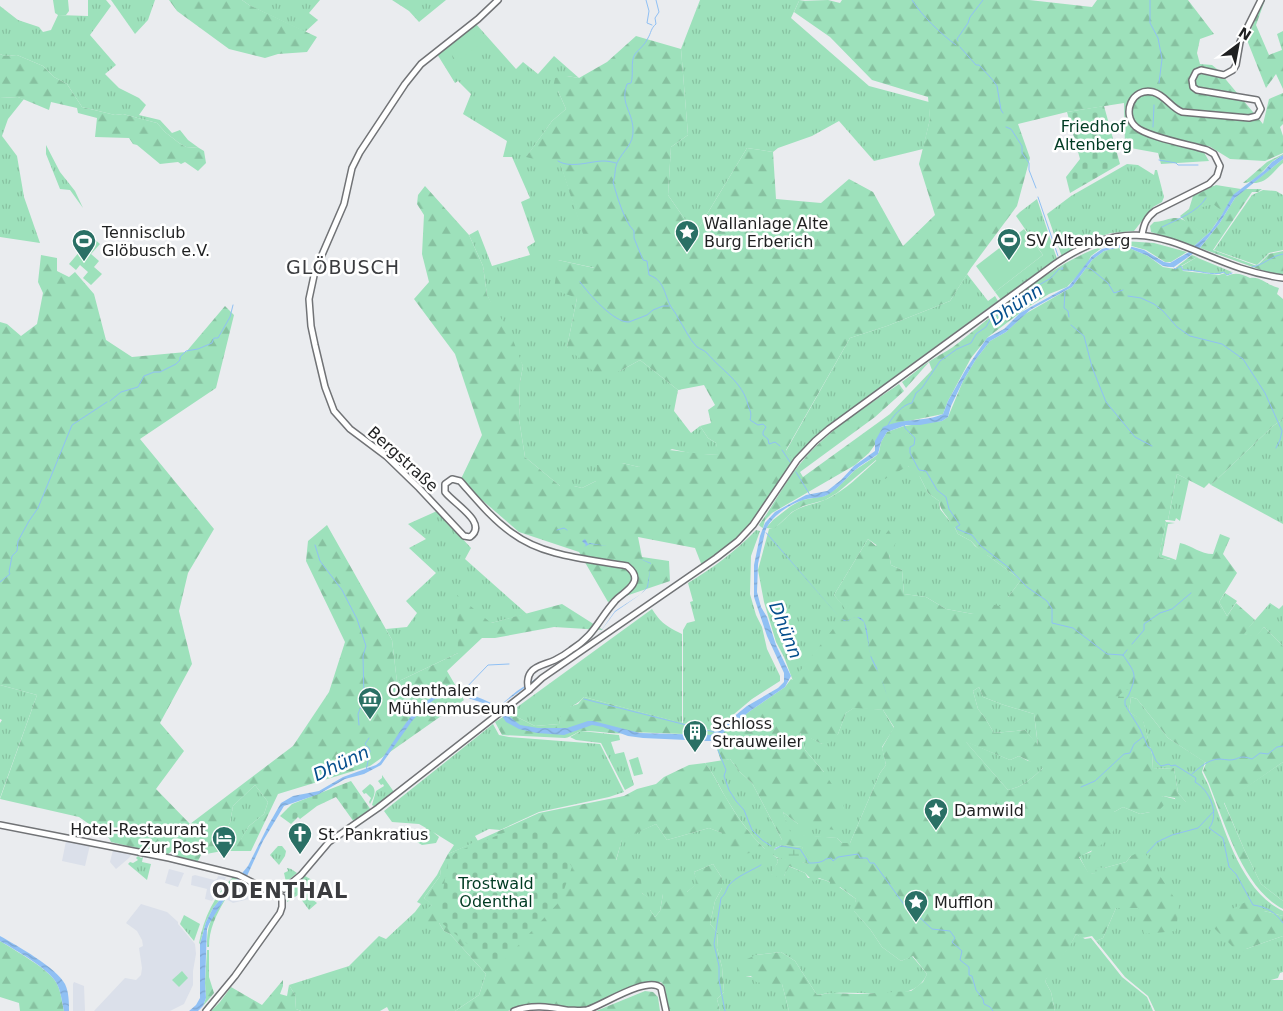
<svg xmlns="http://www.w3.org/2000/svg" width="1283" height="1011" font-family="'DejaVu Sans',sans-serif">
<defs>
<pattern id="grass-tufts" width="24" height="20" patternUnits="userSpaceOnUse" patternTransform="scale(1.25)"><rect width="24" height="20" fill="#9de1bb"/><path d="M3 7l-1-3M5 7V3M7 7l1-3M15 17l-1-3M17 17v-4M19 17l1-3" fill="none" stroke="#87c1a0"/></pattern>
<pattern id="forest-firs" width="22" height="20" patternUnits="userSpaceOnUse" patternTransform="scale(1.25)"><rect width="22" height="20" fill="#9de1bb"/><path d="M5 1l3.5 6h-7zM16 11l3.5 6h-7z" fill="#87c1a0"/></pattern>
<pattern id="wetland-marsh" width="20" height="14" patternUnits="userSpaceOnUse" patternTransform="scale(1.25)"><rect width="20" height="14" fill="#9de1bb"/><path d="M1 5h8M5 5V1M11 12h8M15 12V8" fill="none" stroke="#87c1a0"/></pattern>
<pattern id="cemetery-stones" width="16" height="16" patternUnits="userSpaceOnUse" patternTransform="scale(1.25)"><rect width="16" height="16" fill="#9de1bb"/><path d="M2 7V4a2 2 0 0 1 4 0v3zM10 15v-3a2 2 0 0 1 4 0v3z" fill="#87c1a0"/></pattern>
<pattern id="water-waves" width="16" height="10" patternUnits="userSpaceOnUse" patternTransform="scale(1.25)"><rect width="16" height="10" fill="#90c0f4"/><path d="M0 5q4-4 8 0t8 0" fill="none" stroke="#7ca5d1"/></pattern>
</defs>
<rect width="100%" height="100%" fill="#eaecef"/>
<!-- built -->
<g fill="#dbe0ea">
<polygon points="66,841 90,845 85,866 62,861"/>
<polygon points="113,850 131,855 129,858 116,869 110,862"/>
<polygon points="169,869 184,873 178,887 165,883"/>
<polygon points="195,875 214,880 217,879 218,876 226,877 225,880 227,880 212,901 205,899 207,889 191,885 192,876"/>
<polygon points="244,881 254,886 249,899 233,903 226,899"/>
<polygon points="141,904 167,912 178,922 178,924 195,944 196,954 193,971 193,985 184,1004 170,1011 94,1011 125,978 136,980 141,975 142,968 139,948 143,946 142,940 137,931 126,923"/>
<polygon points="74,982 84,986 85,1011 73,1011 73,984"/>
</g>
<!-- grass -->
<g fill="url(#grass-tufts)">
<polygon points="88,0 106,0 111,6 90,35 116,65 105,74 119,88 139,98 146,105 139,115 160,120 172,133 180,130 188,140 199,148 186,147 179,143 165,132 157,123 123,114 115,115 82,107 67,84 54,77 43,66 17,55 5,56 0,54 0,6 18,20 39,27 43,32 51,30 58,15 88,16"/>
<polygon points="111,0 155,0 148,20 135,34"/>
<polygon points="242,0 320,0 309,13 318,20 305,32 249,5"/>
<polygon points="392,0 446,0 419,22 409,11"/>
<polygon points="700,0 805,0 799,1 791,18 869,86 929,102 930,119 923,149 874,161 839,121 812,136 778,148 773,152 747,148 695,234 668,195 671,147 688,135 681,49"/>
<polygon points="476,24 516,69 523,62 538,74 554,56 579,78 567,76 558,91 566,109 552,121 527,156 561,165 595,268 558,260 577,298 567,347 620,371 640,360 678,390 674,411 691,433 700,426 708,438 716,443 719,455 694,454 672,449 639,467 622,463 596,481 582,488 574,486 560,486 525,457 519,419 520,382 523,366 487,295 483,266 469,235 478,230 492,266 530,255 527,247 535,242 521,202 530,198 512,157 503,157 507,141 463,114 471,94 458,81 455,83 437,54"/>
<polygon points="18,97 24,99 8,119 2,136 17,156 24,197 40,243 0,237 0,98"/>
<polygon points="46,145 60,172 75,191 83,208 70,190 60,189 46,154"/>
<polygon points="1127,164 1138,165 1154,175 1155,170 1157,170 1164,197 1162,202 1153,207 1134,231 1111,233 1088,240 1062,257 1047,214 1071,196"/>
<polygon points="1213,186 1238,191 1210,232 1206,235 1187,223 1180,216 1189,209 1193,196"/>
<polygon points="1263,190 1276,191 1283,195 1283,250 1269,253 1257,265 1214,250 1252,195"/>
<polygon points="1037,199 1057,259 1043,268 1001,300 995,292 1043,255 1016,216 1020,212"/>
<polygon points="1197,257 1198,258 1232,272 1227,275 1224,272 1220,274 1183,270 1182,266"/>
<polygon points="967,274 988,301 995,296 998,301 890,380 812,440 794,460 786,451 850,338 887,326 950,301"/>
<polygon points="1283,419 1283,524 1211,485 1273,426"/>
<path d="M877,460L908,466L920,477L928,493L939,501L940,509L955,528L958,534L971,541L975,546L1021,580L1008,597V609L973,614L946,609L926,597L904,594L902,570L891,565L889,554L868,539L834,595L848,611L793,681L784,657L776,642L764,602L758,570L769,529C779,528 786,516 794,511C804,505 816,504 827,499C846,490 861,474 877,460Z"/>
<polygon points="1177,474 1189,480 1180,521 1176,518 1175,521 1168,520"/>
<polygon points="437,511 471,548 465,559 527,614 491,623 458,653 397,682 392,640 386,629 407,627 417,613 406,601 436,573 409,548 426,539 408,524"/>
<polygon points="1166,522 1175,523 1168,524 1162,555 1171,558 1171,560 1159,557"/>
<path d="M756,530L760,531L751,556L750,594L756,615L762,627L767,649L780,676V681L752,699L714,731L683,723V630L687,623L695,621L690,602L693,601L688,583C713,568 736,551 756,530Z"/>
<polygon points="1225,593 1237,601 1227,616 1219,602"/>
<polygon points="1270,603 1279,609 1283,605 1283,646 1264,627 1256,637 1243,634"/>
<path d="M652,609C661,623 666,626 682,634V723L584,697C572,711 564,702 559,724L535,726L509,713Z"/>
<polygon points="0,685 37,695 0,798 0,723 2,720 0,719"/>
<polygon points="979,687 983,697 1004,705 1034,714 1038,746 1025,730 994,733 985,718 978,709 973,691"/>
<path d="M1131,697L1137,699L1168,738L1205,762L1202,772C1204,778 1208,783 1210,790C1225,830 1241,891 1283,911V916L1264,911L1246,949L1283,936V972L1280,973L1278,978L1271,980H1283V1011H1155L1148,996L1125,977L1096,941L1103,938L1116,908H1138L1131,856L1126,862L1104,868L1094,874L1088,873L1079,856L1091,852L1114,812L1123,807L1140,814L1150,812L1160,797L1163,796L1186,802L1178,793L1174,768L1153,769L1152,754L1143,721L1129,712Z"/>
<polygon points="855,707 883,710 894,728 882,747 886,765 880,773 850,843 842,843 837,838 790,835 783,812 798,824 824,772 805,750 800,732 822,744 838,734 846,713"/>
<polygon points="493,724 499,735 509,737 600,744 624,792 609,797 539,812 500,830 489,829 475,836 478,841 448,854 454,845 433,832 439,837 436,843 422,845 417,842 426,828 419,824 392,822 384,811"/>
<polygon points="581,731 619,735 620,740 611,742 615,754 624,752 634,785 625,790 601,743 576,740 570,737"/>
<path d="M965,741L1010,760L1019,756L1028,761L1043,762V768C1032,778 1023,787 1008,790Z"/>
<path d="M730,759L740,772L752,783L782,840V845L775,848L773,855L777,858L778,862L771,874L784,876L788,866L805,873L808,878C828,877 841,888 856,899L854,911L870,929L882,947L901,961L912,956L927,974C924,981 919,987 911,990C905,993 895,993 888,993C864,994 840,991 817,995L795,961L781,952L756,955L740,976C757,975 766,985 782,984L789,1011H720L717,999L724,992L722,967L717,948L718,933L710,924L715,901L722,888V878L713,864L694,872L698,883L687,892L663,894L660,911L655,917L650,910L649,899L642,893L616,861L622,839L656,824L667,840L709,828L765,849C749,834 737,816 726,798C719,786 714,774 705,763Z"/>
<polygon points="1283,762 1283,901 1261,884 1244,849 1224,802"/>
<polygon points="382,775 394,792 375,807 372,805 376,791 384,786 383,784 381,785 378,781 382,778"/>
<path d="M370,784C378,789 374,797 370,804L369,802L371,798L366,793L364,794L362,791Z"/>
<polygon points="255,785 268,802 264,814 249,826 236,848 222,833 230,823 233,806"/>
<polygon points="278,846 282,846 286,851 285,856 279,865 270,855"/>
<polygon points="138,856 141,858 143,857 142,862 151,864 147,880 128,864 130,862 133,863 138,860 136,858"/>
<polygon points="441,867 440,876 424,898 432,904 427,923 439,923 444,931 450,934 486,974 479,995 455,1011 389,1011 387,1007 380,1011 301,1011 296,1009 295,995 289,985 349,966 379,936 386,939 415,912 421,904 417,902 437,875"/>
<polygon points="287,868 291,869 297,873 286,882 284,873 288,871"/>
<path d="M305,876L312,880L306,890L313,896L312,899L317,903L309,910L298,895L287,902C288,890 297,885 305,876Z"/>
<polygon points="184,915 200,924 194,941 180,924"/>
<path d="M1076,934L1085,939L1091,938L1122,977L1147,997L1153,1011H1055L1051,992L1045,981C1054,964 1068,951 1076,934Z"/>
</g>
<!-- forest -->
<g fill="url(#forest-firs)" fill-rule="evenodd">
<polygon points="169,0 242,0 249,5 317,37 307,52 278,54 265,58 229,49 177,11"/>
<path d="M828,0L840,3L842,0H1029L1092,7L1097,0H1188L1214,34L1200,39L1197,53L1200,64L1212,65L1217,69L1263,124L1269,99L1283,93V124L1280,127L1283,136V153L1265,161L1230,159L1209,146L1202,149L1209,161L1161,164L1158,153L1125,147L1124,103L1067,112L1018,124L1030,158L1017,206L971,268L950,301L887,326L850,338L786,450L794,460C782,476 773,495 761,511C745,534 724,550 702,566L695,548L638,537L642,557L669,561L670,581L608,602L579,552L519,532L460,481L482,435L455,354L414,299L429,282L422,254L424,215L417,204L418,195L425,186L469,235L483,266L487,295L511,335L523,366L520,382L519,419L525,457L560,486H574L582,488L596,481L597,465L622,463L639,467L650,449C673,449 695,454 718,455L716,443L708,438L700,426L711,423L708,410L715,405L704,385L678,390L640,360L620,371L595,373L567,347L577,298L554,290L558,260L594,268L561,166L526,157L552,121L566,109L558,91L553,88L555,78L567,76L579,78L607,62L636,36L681,49L688,135L671,147L668,195L695,234L747,148L773,152L776,199L821,203L849,179L873,192L903,246L935,215L919,164L930,119L928,97L872,80L830,37L794,12L799,1Z"/>
<polygon points="1263,0 1265,0 1256,25 1269,55 1282,50 1277,34 1283,31 1283,89 1276,74 1266,88 1247,40"/>
<polygon points="0,54 5,56 17,55 43,66 54,77 67,84 82,107 115,115 123,114 157,123 165,132 179,143 186,147 199,148 204,151 206,163 198,171 185,162 181,164 178,162 160,164 137,145 133,144 129,138 95,137 97,118 78,113 77,108 51,102 49,110 18,97 0,98"/>
<path d="M1283,154V155C1280,157 1275,159 1272,162C1264,169 1255,183 1243,183L1267,162Z"/>
<path d="M1283,159V163C1272,172 1268,183 1253,183Z"/>
<path d="M1216,185L1241,189L1233,195L1220,218L1210,232L1194,246L1151,232L1150,226L1154,222C1161,222 1166,219 1174,218C1185,217 1195,229 1206,234C1214,229 1219,220 1221,210L1213,204L1199,208L1193,206L1199,202L1195,196Z"/>
<polygon points="1245,189 1262,189 1258,192 1252,192 1213,250 1257,266 1269,254 1283,251 1283,275 1272,274 1200,248 1219,224 1235,198"/>
<path d="M1124,241L1154,243L1187,252L1171,262H1165L1146,250L1121,243L1103,247L1091,256L1085,268L1067,287L1049,294L1028,307L988,337L971,358L948,401L943,414L889,425L869,453L855,465L772,513L765,520L763,528L761,527L759,525C775,503 787,478 805,458C831,428 867,406 899,384L904,391L875,417L800,472L803,477L890,414L932,370L929,362L906,388L902,382C912,375 920,367 930,361C937,356 946,352 953,347C1001,310 1064,250 1124,241Z"/>
<path d="M1116,248H1129L1148,256L1163,267L1175,269L1179,265L1192,255L1197,257L1181,266L1183,271L1219,275L1225,273L1227,276C1235,272 1242,274 1250,278C1261,276 1268,286 1279,288L1277,294L1283,299V419L1273,426L1211,485L1209,483L1204,488L1177,474L1168,520H1165L1166,522L1159,557L1170,560L1171,558L1176,560L1180,543C1193,546 1200,554 1213,554L1220,534L1230,538L1223,554L1237,573L1219,602L1227,616L1236,603L1255,620L1244,634L1256,636L1264,627L1283,646V762L1224,803L1244,849L1261,884L1283,901V909C1244,889 1226,827 1211,789C1209,783 1206,777 1203,771L1206,763L1168,738L1137,699L1131,697L1129,712L1143,720L1152,754L1153,769L1174,768L1178,793L1187,803L1176,804L1175,798L1163,796L1160,798L1164,805L1154,816L1150,812L1140,814L1123,807L1114,812C1120,839 1099,847 1079,857L1088,872L1094,874L1097,867L1104,868L1126,862L1131,856L1143,850L1179,905L1176,931L1144,934L1138,908H1116L1103,938L1096,941L1092,936L1082,938L1076,934L1070,946L1045,981L1051,992L1055,1011H789L782,984L772,985L756,982L751,976H740L737,972L738,963L756,955L781,952L795,961L817,995L832,993L858,994L911,991L923,982L927,974L913,956L901,961L882,947L870,929L853,910L856,899L840,887L837,890L830,889V882L819,878L814,882L805,873L789,866L784,876L781,878L770,874L778,862L777,858L799,861L808,864L802,847L782,845V840L752,783L740,772L730,759L721,761L714,740L750,711L785,687L791,679L793,680L847,611L834,595L868,539L876,546L892,526L903,531L889,554L891,565L902,570L904,594L926,597L946,609L973,614L982,602L1008,608V597L1021,580L987,555L985,556L971,541L958,534L955,528L951,526C949,515 941,514 939,501L928,493L920,477L914,475L908,466L885,479L876,460L837,493L825,500L803,506L792,512L774,529L766,528L773,520L791,506L802,500L825,496L837,488L855,470L876,456L879,452L881,442L887,432L904,426L942,421L948,417L963,381L976,359L990,341L1006,332L1025,314L1072,287L1092,260L1104,251ZM979,687L983,697L1004,705L1034,714L1038,745L1025,730L994,733L985,718L978,709L973,691ZM854,708L883,710L894,727L882,748L886,765L880,773L850,843H842L837,838L791,834L783,812L798,824L834,830L845,809L835,789L824,772L805,750L800,733L822,744L830,743L838,734L846,713ZM966,742L1010,760L1019,756L1035,764L1043,762V768C1032,778 1023,787 1008,790Z"/>
<path d="M41,255L57,258V271L69,277L75,272L94,294L106,340L132,357L186,352L225,306L234,315L216,388L140,439L214,529L188,573L179,611L192,664L160,723L184,751L156,789L190,824L293,746L329,692L345,642L306,561L308,541L327,525L392,640L397,682L458,653L457,595L491,623L562,604L603,630L554,627L495,638H482L447,671L464,700L370,766L278,794L251,851H222L201,855L198,861H192L172,856L173,850L167,855L111,842L109,838L79,817L0,799L37,695L0,685V322L7,324L21,336L37,324L43,293L38,282ZM255,785L268,802L264,814L249,826L236,847L223,833L230,823L233,806Z"/>
<path d="M584,697L714,731L715,732L711,735L630,732C613,736 600,730 583,731C577,731 572,737 565,738L502,735L495,722L509,713L535,726L559,724L561,714L565,708L578,704Z"/>
<path d="M705,763C714,774 718,785 725,796C736,815 749,834 765,849C743,857 740,854 721,841L722,833L709,828L667,840L656,824L622,840L616,860L630,863L628,874L641,879L642,893L650,899V910L655,917L660,911L663,894L654,888V876L669,868L682,872L687,892L697,883L694,872L713,864L722,878V888L715,901L710,924L718,933L717,948L722,967L724,992L717,999L720,1011H668L665,987L661,982H651L638,985L585,1009L533,1004L522,1005L508,1011H455L479,995L486,974L450,934L444,931L439,923H427L422,919L423,911L432,905L424,898L440,876L441,867L448,854L539,813L624,796L637,789L656,784L664,777L689,765Z"/>
<path d="M233,877L238,879L213,908L206,922L200,944L199,943C204,917 214,896 233,877Z"/>
<polygon points="1251,899 1264,911 1283,916 1283,936 1246,949 1240,954 1208,922"/>
<path d="M224,900H225C216,915 209,929 209,947H207C207,923 211,919 224,900Z"/>
<path d="M0,941C14,950 51,970 57,984C61,992 62,1002 64,1011H20L19,1003L0,997Z"/>
<polygon points="207,950 209,950 209,977 214,993 203,1006 206,998 205,983"/>
<polygon points="283,980 283,986 280,994 287,996 289,985 295,995 296,1009 301,1011 211,1011 220,1002 231,987 262,1005"/>
<polygon points="645,991 653,992 658,997 660,1011 596,1011"/>
</g>
<!-- wetland -->
<g fill="url(#wetland-marsh)">
<polygon points="1127,689 1133,692 1127,700 1127,707 1123,709 1123,706 1117,701 1119,695"/>
<path d="M782,845L802,847L810,861L808,864C798,860 781,862 773,855V851Z"/>
</g>
<!-- cemetery -->
<g fill="url(#cemetery-stones)">
<polygon points="1104,106 1120,164 1070,193 1066,177 1080,159 1067,112"/>
<polygon points="351,781 371,810 354,822 336,797 317,806 300,819 298,817 291,824 280,816 292,804"/>
<polygon points="528,820 557,846 572,867 560,901 497,968 438,920 448,861 456,852 506,832"/>
</g>
<!-- pitch -->
<g fill="#9de1bb">
<polygon points="53,0 68,0 69,11 66,15 58,15 55,13"/>
<polygon points="469,29 481,43 457,62 446,47"/>
<polygon points="1024,229 1043,255 995,292 976,266"/>
<polygon points="92,237 100,244 91,254 99,261 94,267 102,274 91,285 83,278 88,272 80,265 76,270 69,264"/>
<polygon points="638,757 643,774 634,776 629,760"/>
<polygon points="182,971 188,978 179,987 172,980"/>
</g>
<!-- water -->
<g fill="url(#water-waves)">
<polygon points="1283,155 1283,159 1235,198 1219,224 1199,249 1193,247 1210,232 1220,218 1233,195 1264,171 1272,162"/>
<path d="M1121,244L1144,250L1164,262L1170,263L1189,252L1194,253L1174,267H1170L1163,266L1148,256L1129,248H1116L1104,251L1092,260L1072,287L1030,310L1006,332L990,341L976,359L963,381L951,406L948,417L942,421L920,425H906L887,432L881,442L878,454C870,460 862,464 855,470C846,478 840,487 829,494C821,499 812,497 803,500C789,504 769,518 765,532L767,533L841,619L848,621C852,618 857,615 862,619C869,625 868,648 871,656C873,664 878,671 881,678C885,687 887,697 891,707L881,678L871,657L864,622L857,617C850,617 848,624 841,619L765,532L758,564L757,592L761,607L767,617L776,645L791,676L785,687L750,711L713,741H708L643,738L628,736L603,727L592,725L564,735L537,733L519,729L506,722L502,716L486,704L459,695L435,699L426,706L412,721L381,765L364,774L345,779L319,794L284,806L263,841L247,876L224,900L209,924L207,929L205,983L206,998L203,1006L198,1011H189L196,1005L200,998V944L206,922L213,908L248,866L269,824L281,803L293,796L319,791L343,777L376,765L380,762C394,742 410,711 431,698C450,685 480,696 498,707L598,635L615,611L641,594L647,587L651,564L638,558L625,544L607,546L590,544L584,547L573,543L568,536L573,543L584,547L586,545L582,541L585,539L588,544L590,543L607,546L625,544L638,558L651,563L648,587L641,594L615,612L598,635L566,659L517,691L498,707L520,725L538,728H567L588,721H593L640,733L711,735L747,706L778,688L784,682V673L767,636L754,597V565L760,536L765,523L775,512L806,495L827,491L841,480L854,466L875,451V441L883,427C902,418 926,422 943,414L948,401L966,369L987,338L1004,329L1020,313L1069,286L1092,256L1102,249Z"/>
<path d="M0,936C16,945 57,968 65,984C69,992 69,1003 69,1011H64C62,1002 61,992 57,984C51,970 14,949 0,941Z"/>
</g>
<g fill="none" stroke-linecap="round" stroke-linejoin="round">
<!-- stream -->
<g stroke="#90c0f4" stroke-width="1">
<polyline points="646,0 649,11 647,23 652,25"/>
<path d="M656,0L659,12L655,18L656,24C651,28 651,33 648,38C645,45 639,49 635,54C630,62 634,74 631,83L627,84C620,104 632,110 633,129C634,145 623,150 617,163C614,170 616,176 613,182C617,196 624,221 634,231V238L643,260L647,261L649,275C664,280 664,293 670,305C672,309 676,313 678,318C684,327 689,339 697,347C700,349 704,350 707,353C721,370 743,382 748,405C750,411 752,413 750,420L758,425L763,424L766,427L763,432V435L768,439L769,444L775,442L780,446"/>
<path d="M912,0C922,16 941,34 956,45"/>
<polyline points="1150,0 1150,23 1158,38 1162,59 1159,83"/>
<polyline points="958,41 957,39 968,23 970,17 983,0"/>
<path d="M960,47L976,65H979C985,72 992,78 997,86L1001,110L1003,113"/>
<polyline points="1006,127 1011,129 1022,146 1022,153 1029,163 1029,170 1036,188"/>
<polyline points="1153,127 1154,105"/>
<polyline points="1159,160 1176,163 1178,165 1198,165"/>
<path d="M558,161C571,169 590,161 604,161C608,161 612,162 616,163"/>
<polyline points="1038,197 1058,256"/>
<path d="M1162,227C1176,220 1198,212 1206,198"/>
<path d="M1252,267C1264,265 1271,256 1283,254"/>
<polyline points="1087,268 1091,269 1108,283 1114,293 1123,290"/>
<path d="M1174,268L1175,269L1181,266L1183,270C1197,269 1212,277 1224,272L1227,275L1232,273"/>
<path d="M580,282C589,294 614,323 629,322L647,315L653,310L663,306H669"/>
<polyline points="1065,292 1064,308 1068,311 1069,317"/>
<polyline points="1128,296 1141,298 1154,304 1163,311 1177,327 1190,336 1222,344 1243,359 1265,393 1282,431 1280,440 1276,448"/>
<polyline points="1071,325 1084,336 1092,367 1106,402 1135,437 1152,446"/>
<polyline points="110,401 121,392 138,387 144,376 154,372 160,372 176,364 180,360 180,357 186,351 198,349 212,343 214,338 218,338 230,317 233,305"/>
<path d="M904,424L905,428L915,438L914,445L910,447V453L919,470L926,471L937,490L946,497L949,509L960,525L956,527L957,529L972,535L981,546L1008,567L1027,587L1047,601L1052,609V623L1073,628L1107,654L1123,655C1132,669 1138,673 1131,689C1129,694 1129,696 1125,700V705L1140,729L1148,747L1151,749L1156,761L1161,766L1169,764L1171,766L1175,765L1196,778L1195,782C1210,790 1220,815 1209,828L1223,838L1229,867L1236,874L1253,905C1267,907 1275,912 1283,923"/>
<path d="M888,425C892,417 903,404 912,403L916,393L922,388L940,361L957,349L971,343L976,334L986,327L990,320L999,314L1025,293L1051,278L1059,269H1063L1062,267"/>
<polyline points="782,450 790,462"/>
<polyline points="796,472 810,495"/>
<polyline points="557,530 564,528 567,530"/>
<polyline points="315,545 320,561 342,590 357,619 366,646 363,656 364,699 358,714 359,725"/>
<polyline points="0,582 10,574 9,572 12,556 17,551 18,541 29,521 38,508 72,425 107,402"/>
<polyline points="1132,644 1144,630 1144,624 1160,613 1172,609 1191,593"/>
<polyline points="1123,655 1127,650"/>
<polyline points="871,657 877,669"/>
<polyline points="461,693 488,665 509,664"/>
<polyline points="584,699 714,732"/>
<polyline points="714,740 726,770 724,776 729,790 736,801 744,810 752,830 762,840 771,846"/>
<polyline points="366,771 370,751 369,748 365,744 369,738"/>
<path d="M1192,774C1200,767 1209,759 1220,759C1223,759 1226,760 1229,760C1240,760 1238,754 1252,759L1260,753L1268,754L1277,747L1283,746"/>
<polyline points="1081,787 1095,781 1124,754 1130,753 1134,744 1143,737"/>
<path d="M775,849L781,846L800,849L809,863C815,863 821,863 826,859L831,858L833,861L838,857L858,854L860,858H867L870,863H874L908,910L916,914L932,929L950,931L955,938L952,942L962,951L960,960L969,967V975L972,976L976,990L983,999L984,1004L990,1007L993,1011"/>
<polyline points="1147,853 1157,842 1172,835 1198,828 1214,811"/>
<path d="M725,1011L719,980V966L714,944L721,898C726,894 726,889 729,885C737,876 751,871 761,865"/>
</g>
<!-- secondary casing -->
<g stroke="#717376" stroke-width="8">
<g id="secondary">
<path d="M498,0L478,19L421,64L405,84L360,152L352,168L344,204L315,271L309,299L311,326L315,345L325,387L334,411L350,429L386,456L419,488L464,536L470,537C489,523 454,504 445,492V484L452,479L460,481C476,499 492,519 512,533C544,557 589,559 627,566C632,570 637,575 634,582C631,590 620,595 615,601C598,620 595,635 571,650C566,654 561,657 555,660C547,664 536,665 531,672C527,677 527,685 529,690"/>
<path d="M1142,235C1144,224 1146,218 1155,211L1209,184L1217,176L1220,166L1214,154L1207,150C1191,145 1147,137 1136,127C1121,114 1132,87 1153,92C1165,95 1171,108 1182,112L1249,118L1257,116L1261,109L1257,100L1197,90L1193,87L1192,80L1196,72L1201,70L1224,75L1233,70L1236,65L1240,42L1261,0"/>
<polyline points="0,825 169,858 238,875 265,889 275,891"/>
<path d="M284,889L301,875L329,842L378,808L529,690L542,678L716,558L738,541L753,525L797,460L815,441L829,429L1055,264C1152,197 1190,266 1283,278"/>
<polyline points="206,1011 235,976 280,913 282,907 282,897"/>
<path d="M514,1011C532,1004 549,1007 567,1010C574,1010 581,1011 587,1010C603,1005 648,975 661,988L666,1011"/>
</g>
</g>
<!-- secondary -->
<use href="#secondary" stroke="#fff" stroke-width="5"/>
</g>
<!-- icons -->
<defs>
<g id="sight-pin" transform="scale(1.25)"><path d="M0 17L-7.5 6A9.5 9.5 0 1 1 7.5 6Z" fill="#2a7065" stroke="#fff"/><path d="M0-6L1.8-2.2L6-1.7L2.9 1.2L3.7 5.4L0 3.3L-3.7 5.4L-2.9 1.2L-6-1.7L-1.8-2.2Z" fill="#fff"/></g>
<g id="stadium-pin" transform="scale(1.25)"><path d="M0 17L-7.5 6A9.5 9.5 0 1 1 7.5 6Z" fill="#2a7065" stroke="#fff"/><path d="M0-5a6.5 5 0 1 0 0 10a6.5 5 0 1 0 0-10ZM-3.5-1.8h7v3.6h-7Z" fill="#fff"/></g>
<g id="museum-pin" transform="scale(1.25)"><path d="M0 17L-7.5 6A9.5 9.5 0 1 1 7.5 6Z" fill="#2a7065" stroke="#fff"/><path d="M0-6L6-3V-2H-6V-3ZM-5-1h2V3h-2ZM-1-1h2V3h-2ZM3-1h2V3H3ZM-6 4H6V6H-6Z" fill="#fff"/></g>
<g id="building-pin" transform="scale(1.25)"><path d="M0 17L-7.5 6A9.5 9.5 0 1 1 7.5 6Z" fill="#2a7065" stroke="#fff"/><path d="M-4-6H4V6H1V3H-1V6H-4ZM-2.5-4.3h1.7v1.8h-1.7ZM.8-4.3h1.7v1.8H.8ZM-2.5-1h1.7V.8h-1.7ZM.8-1h1.7V.8H.8Z" fill="#fff"/></g>
<g id="church-pin" transform="scale(1.25)"><path d="M0 17L-7.5 6A9.5 9.5 0 1 1 7.5 6Z" fill="#2a7065" stroke="#fff"/><path d="M-1.2-6h2.4v3.5h3.3v2.4h-3.3V6h-2.4V-.1h-3.3v-2.4h3.3Z" fill="#fff"/></g>
<g id="hotel-pin" transform="scale(1.25)"><path d="M0 17L-7.5 6A9.5 9.5 0 1 1 7.5 6Z" fill="#2a7065" stroke="#fff"/><path d="M-6-4.5h1.5V1H6V5H4.5V3h-9V5H-6ZM-4 0a1.8 1.8 0 1 1 3.6 0ZM.5 0V-2.5h3Q6-2.5 6 0Z" fill="#fff"/></g>
</defs>
<g fill-rule="evenodd">
<use href="#sight-pin" x="687" y="232"/>
<use href="#stadium-pin" x="1009" y="240"/>
<use href="#stadium-pin" x="84" y="241"/>
<use href="#museum-pin" x="370" y="699"/>
<use href="#building-pin" x="695" y="732"/>
<use href="#sight-pin" x="936" y="810"/>
<use href="#church-pin" x="300" y="834"/>
<use href="#hotel-pin" x="224" y="838"/>
<use href="#sight-pin" x="916" y="902"/>
</g>
<g text-anchor="middle" dominant-baseline="central" stroke-width="5" stroke-linejoin="round" paint-order="stroke">
<!-- park labels -->
<g font-size="16" fill="#003b23" stroke="#fff">
<text x="1093" y="126">Friedhof<tspan x="1093" dy="18">Altenberg</tspan></text>
<text x="496" y="883">Trostwald<tspan x="496" dy="18">Odenthal</tspan></text>
</g>
<!-- poi labels -->
<g font-size="16" fill="#1f2021" stroke="#fff" text-anchor="start">
<text x="704" y="223">Wallanlage Alte<tspan x="704" dy="18">Burg Erberich</tspan></text>
<text x="102" y="232">Tennisclub<tspan x="102" dy="18">Glöbusch e.V.</tspan></text>
<text x="1026" y="240">SV Altenberg</text>
<text x="388" y="690">Odenthaler<tspan x="388" dy="18">Mühlenmuseum</tspan></text>
<text x="712" y="723">Schloss<tspan x="712" dy="18">Strauweiler</tspan></text>
<text x="954" y="810">Damwild</text>
<text x="206" y="829" text-anchor="end">Hotel-Restaurant<tspan x="206" dy="18">Zur Post</tspan></text>
<text x="318" y="834">St. Pankratius</text>
<text x="934" y="902">Mufflon</text>
</g>
<!-- street labels -->
<g font-size="16" fill="#1f2021" stroke="#fff">
<text transform="translate(403 459) rotate(42)">Bergstraße</text>
</g>
<!-- water labels -->
<g font-size="18" font-style="italic" fill="#054f8d" stroke="#fff">
<text transform="translate(1016 304) rotate(-34)">Dhünn</text>
<text transform="translate(786 630) rotate(68)">Dhünn</text>
<text transform="translate(341 763) rotate(-25)">Dhünn</text>
</g>
<!-- quarter labels -->
<g font-size="19" letter-spacing="1" fill="#3b3c3f" stroke="#fff">
<text x="343" y="267">GLÖBUSCH</text>
</g>
<!-- district labels -->
<g font-size="21" font-weight="bold" letter-spacing="1" fill="#3b3c3f" stroke="#fff">
<text x="280" y="891">ODENTHAL</text>
</g>
</g>
<!-- north arrow -->
<g transform="translate(1238 45) rotate(32)" stroke="#ffffff" stroke-width="4" paint-order="stroke">
<path d="M0-4L9 19L0 12L-9 19Z" fill="#1f2021"/>
<text y="-8" font-size="14" font-weight="bold" text-anchor="middle" fill="#1f2021">N</text>
</g>
</svg>
